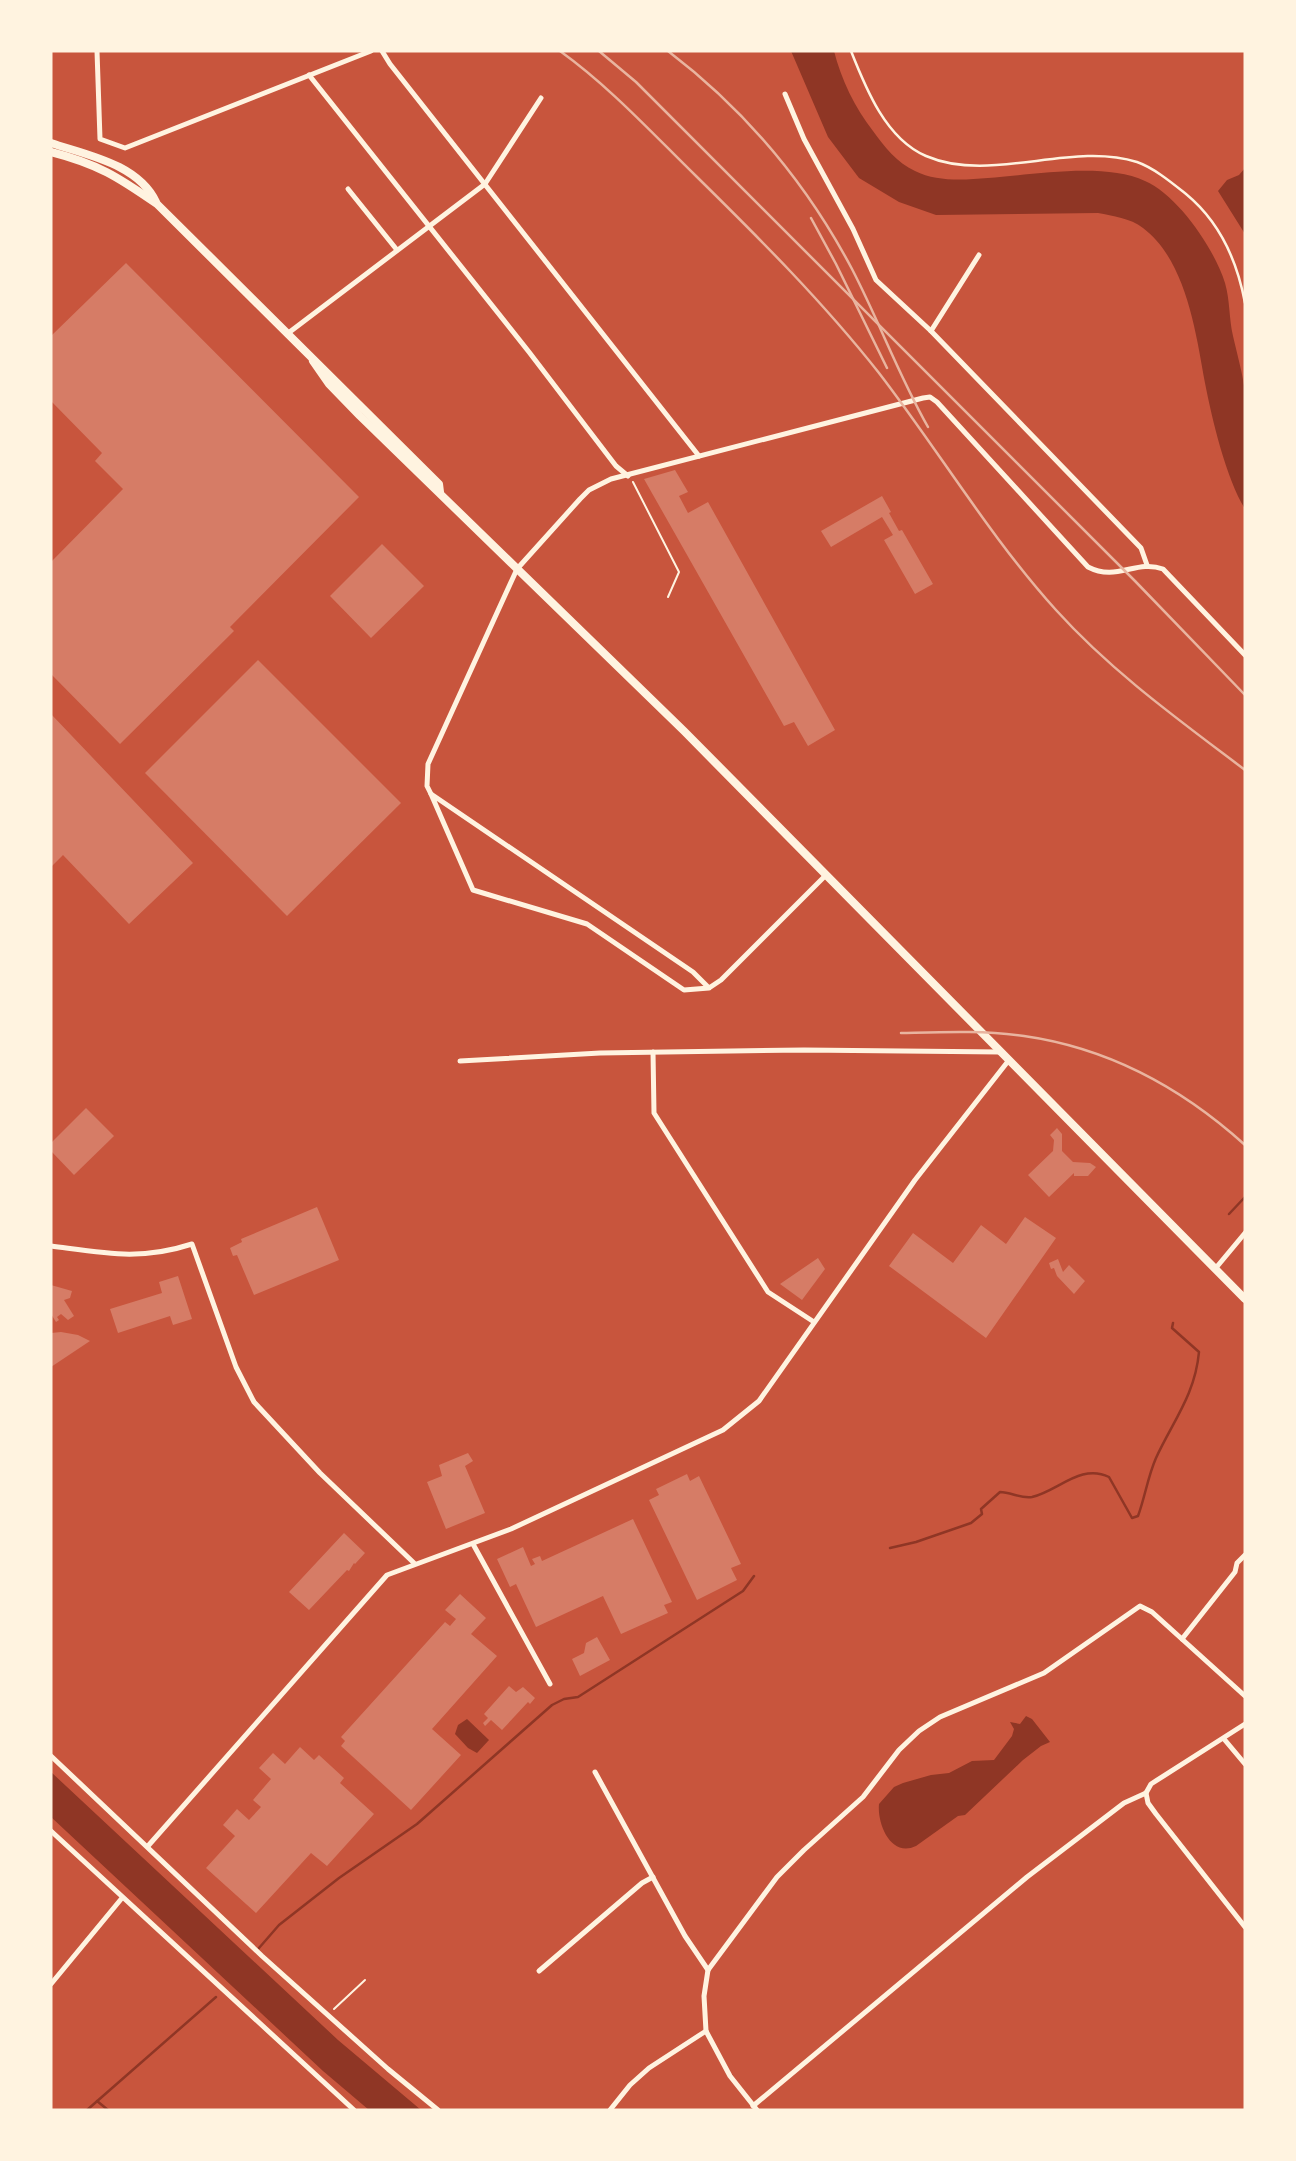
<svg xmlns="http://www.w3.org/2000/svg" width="1296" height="2161" font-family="Georgia,serif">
<rect width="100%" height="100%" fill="#c8553d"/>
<!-- water -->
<g fill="#8f3625">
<path d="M791,51H834C841,79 855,108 873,131C884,146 897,163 915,171C937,182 964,180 988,178C1033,175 1104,162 1145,181C1178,195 1215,250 1225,283C1230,300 1229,319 1233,336C1237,354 1243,374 1245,393C1249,431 1245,471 1245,509C1226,478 1212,419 1205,383C1196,333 1186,260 1143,228C1130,218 1113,216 1098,213L936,215L899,202L859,178L828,137Z"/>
<polygon points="1245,168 1245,234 1218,191 1227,180 1239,175"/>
<path d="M1026,1716L1032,1719L1050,1742L1041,1746L1023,1760L965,1815L958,1816L916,1846C891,1858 877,1824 879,1804L894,1787L903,1783L931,1775L949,1773L972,1761L994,1760L1012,1736L1014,1729L1010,1722L1020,1724Z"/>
<polygon points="467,1719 489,1740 477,1753 468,1748 455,1734 458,1725"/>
<polygon points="51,1772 338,2040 421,2110 369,2110 323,2071 51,1817"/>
</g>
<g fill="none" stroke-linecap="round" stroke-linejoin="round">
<!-- stream -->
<g stroke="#8f3625" stroke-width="2.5">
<polyline points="1229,1214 1245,1197"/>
<path d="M890,1548L916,1542L971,1523L982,1514L981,1509L1000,1492C1011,1492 1021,1499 1032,1497C1058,1491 1081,1463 1109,1477L1132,1518L1138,1516C1145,1497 1148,1476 1156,1458C1173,1421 1195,1395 1199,1352L1172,1328L1173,1323"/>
<polyline points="259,1948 279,1925 339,1878 417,1824 552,1705 564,1699 578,1697 743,1591 754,1576"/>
<polyline points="97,2101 108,2110"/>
<polyline points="87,2110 216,1997"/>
</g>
</g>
<!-- building -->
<g fill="#d67c66">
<polygon points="126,263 359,497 230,627 234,631 120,744 51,674 51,562 123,489 95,461 102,453 51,401 51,336"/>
<polygon points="675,470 688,492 679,496 688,513 708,502 835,730 808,746 794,722 784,726 644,479"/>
<polygon points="882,496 891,512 889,513 899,531 902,530 933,584 915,594 884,540 893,535 882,517 831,547 821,531"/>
<polygon points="382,544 424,586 371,638 330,596"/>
<polygon points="258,660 401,803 287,916 145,773"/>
<polygon points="51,714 193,863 129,924 63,855 51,867"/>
<polygon points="86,1108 114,1136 74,1175 51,1151 51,1143"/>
<polygon points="1057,1128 1062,1134 1062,1151 1073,1162 1090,1163 1096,1167 1088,1176 1074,1176 1074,1173 1049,1197 1028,1175 1053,1151 1054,1140 1050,1135"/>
<polygon points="317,1207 339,1260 254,1295 237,1255 233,1256 230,1248 242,1242 241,1239"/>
<polygon points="1025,1217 1056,1238 986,1338 889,1266 913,1233 953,1263 981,1225 1006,1244"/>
<polygon points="818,1258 825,1269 802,1300 780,1284"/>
<polygon points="1058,1259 1063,1272 1069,1265 1085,1281 1074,1294 1057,1276 1054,1268 1051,1269 1049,1263"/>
<polygon points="178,1276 192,1319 173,1325 170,1316 118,1333 110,1309 162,1293 159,1282"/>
<polygon points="51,1285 72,1291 70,1298 64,1300 74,1316 68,1320 61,1314 57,1317 59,1320 56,1322 51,1314"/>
<polygon points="61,1332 78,1335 90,1341 51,1367 51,1333"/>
<polygon points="468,1453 473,1461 465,1466 485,1513 446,1529 427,1482 442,1476 439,1465"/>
<polygon points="687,1474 690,1481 699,1476 741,1564 731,1568 737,1580 697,1600 649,1500 659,1495 656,1489"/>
<polygon points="633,1519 672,1602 664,1605 668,1613 621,1634 603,1596 536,1627 516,1584 510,1587 497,1559 523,1547 531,1566 535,1564 532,1559 540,1556 542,1561"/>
<polygon points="344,1533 365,1553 355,1564 354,1563 349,1571 347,1570 309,1610 289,1592"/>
<polygon points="460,1594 486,1618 471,1634 497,1656 432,1729 461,1755 411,1810 341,1746 345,1741 341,1737 445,1622 450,1626 456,1619 445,1610"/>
<polygon points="597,1637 610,1660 580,1676 572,1659 584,1653 586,1643"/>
<polygon points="509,1686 516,1692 523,1687 535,1698 530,1704 528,1702 502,1730 491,1720 485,1726 483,1723 488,1718 484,1714"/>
<polygon points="300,1747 314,1760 319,1755 344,1778 340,1783 374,1814 327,1866 311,1853 256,1913 206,1868 235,1836 223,1825 237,1809 249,1820 261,1807 253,1800 271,1779 259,1768 273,1753 285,1764"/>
</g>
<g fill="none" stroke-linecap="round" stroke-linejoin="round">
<!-- path -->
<g stroke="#fff3e0" stroke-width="2">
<polyline points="633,482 679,572 668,597"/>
<polyline points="334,2009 365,1980"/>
</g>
<!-- service -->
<path stroke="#fff3e0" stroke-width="2.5" d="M851,51C866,89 886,139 926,156C991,184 1070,141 1137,162C1154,168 1171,182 1186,194C1220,222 1237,260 1245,303"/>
<!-- minor -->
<g stroke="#fff3e0" stroke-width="5">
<polyline points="97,51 100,139 125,148 371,51"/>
<polyline points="382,51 390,64 699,456"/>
<polyline points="309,75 529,352 616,466 628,476"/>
<polyline points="785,94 804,139 853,229 876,280 931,331 1141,548 1147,565"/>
<polyline points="348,189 397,250"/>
<polyline points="931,331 979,255"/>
<polyline points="287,334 485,184 541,98"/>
<path d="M431,794L427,786L428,764L517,569L580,499L589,490L611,479L923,398L930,397L937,402L1088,567C1117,582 1136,559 1163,569L1245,655"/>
<polyline points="709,988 684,990 587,924 473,890 431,794 693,972 709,988 721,980 825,876"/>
<polyline points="653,1052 654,1113 768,1292 814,1322"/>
<polyline points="460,1061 600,1053 804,1050 1001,1052"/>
<path d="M51,1246C104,1253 140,1261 192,1244L236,1367L254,1402L320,1473L414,1563"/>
<polyline points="1215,1269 1245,1233"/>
<polyline points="473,1544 550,1684"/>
<polyline points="1182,1639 1235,1572 1237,1563 1245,1555"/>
<polyline points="1224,1739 1245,1764"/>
<polyline points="51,1756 262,1956 388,2069 438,2110"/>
<polyline points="595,1772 685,1936 708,1970"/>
<polyline points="1146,1793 1148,1803 1156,1814 1245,1927"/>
<polyline points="51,1831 354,2110"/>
<polyline points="148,1846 387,1575 511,1529 723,1430 759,1401 915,1180 1009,1060"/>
<polyline points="539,1971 642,1883 653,1877"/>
<polyline points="51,1984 122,1898"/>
<polyline points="753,2106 1027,1877 1124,1803 1146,1793 1151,1784 1245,1724"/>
<polyline points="610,2110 630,2085 649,2068 706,2031"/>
<polyline points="757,2110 730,2076 706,2031 704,1996 708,1970 777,1877 804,1850 863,1797 899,1750 919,1731 940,1717 1044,1673 1140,1606 1152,1612 1245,1696"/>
</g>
<!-- primary -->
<g stroke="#fff3e0" stroke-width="8">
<path d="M51,143C87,155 138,164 156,202"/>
<path d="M51,152C98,164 118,177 157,204L439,484L440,492"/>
<polyline points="313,361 329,384 360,416 684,731 1245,1299"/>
</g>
<!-- rail -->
<g stroke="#e9b49f" stroke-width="2.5">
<path d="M560,51C610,87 652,133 696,176C760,239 823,302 879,373C939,451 990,537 1056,610C1112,672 1179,720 1245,770"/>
<polyline points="599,51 636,82 1135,581 1245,695"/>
<path d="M668,51C744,109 807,184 852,269C879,321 899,376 928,427"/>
<polyline points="811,218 836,264 887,368"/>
<path d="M901,1033C942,1032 983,1030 1024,1036C1108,1048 1182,1088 1245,1145"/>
</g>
</g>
<!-- border -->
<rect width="1296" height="2161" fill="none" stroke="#fff3e0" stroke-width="105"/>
</svg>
